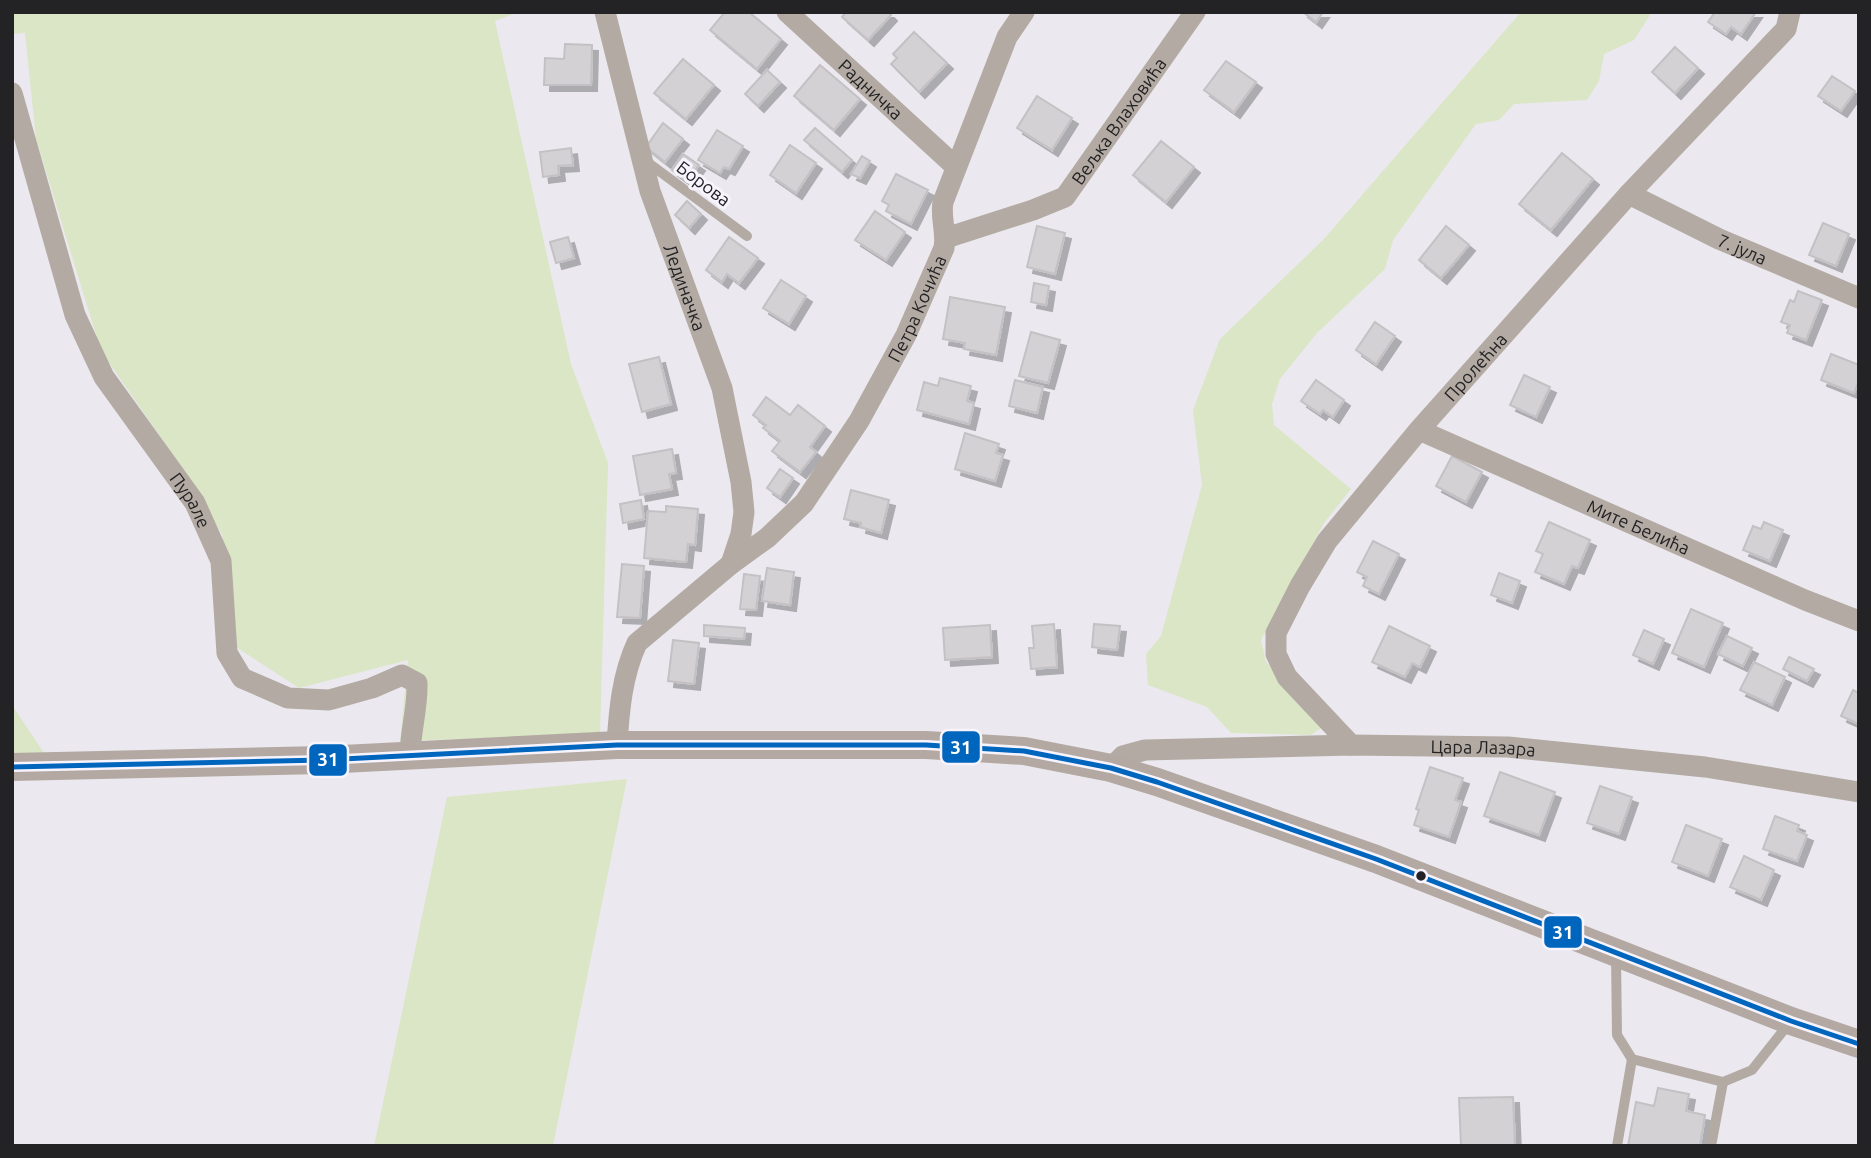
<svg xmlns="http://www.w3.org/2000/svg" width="1871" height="1158" font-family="Ubuntu,sans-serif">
<defs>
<filter id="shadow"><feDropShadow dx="6" dy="6" stdDeviation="0" flood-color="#0004"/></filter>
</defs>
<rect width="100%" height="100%" fill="#ebe9ef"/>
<!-- green -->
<g fill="#dae6c5">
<polygon points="12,12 518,12 495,21 571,364 608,463 600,734 400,741 408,660 299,688 236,647 222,534 159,435 101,351 36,139 25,33 12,34"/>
<polygon points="1521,12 1646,12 1650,15 1634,40 1604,54 1599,81 1587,100 1514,104 1499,120 1476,124 1393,240 1385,269 1317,333 1280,379 1272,404 1274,425 1351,489 1324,523 1261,640 1266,662 1324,726 1311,735 1231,733 1207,707 1148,685 1146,654 1161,636 1202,485 1193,410 1220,339 1323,240"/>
<polygon points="12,705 46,756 12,756"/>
<polygon points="627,779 553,1146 374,1146 447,797"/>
</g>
<!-- building -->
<g fill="#d3d1d3" stroke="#c4c1c4" stroke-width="2" filter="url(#shadow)">
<polygon points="725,12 749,12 781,39 757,69 710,30"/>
<polygon points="846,12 888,12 891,15 868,40 842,17"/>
<polygon points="1303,12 1323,12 1316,22"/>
<polygon points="1715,12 1756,12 1741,34 1731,27 1726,34 1708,22"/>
<polygon points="914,32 947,63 919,92 891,64 897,58 893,54"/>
<polygon points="565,44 592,45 591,85 544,85 545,58 564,59"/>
<polygon points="1675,47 1698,68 1675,93 1652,72"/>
<polygon points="683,59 714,85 686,119 654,93"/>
<polygon points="1226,61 1256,82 1234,112 1204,90"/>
<polygon points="820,65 860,99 834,130 794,96"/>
<polygon points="767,70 780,82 758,106 745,94"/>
<polygon points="1832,76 1855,91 1841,111 1818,96"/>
<polygon points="1037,96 1072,118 1052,150 1017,128"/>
<polygon points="663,123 683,139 665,162 646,147"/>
<polygon points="815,128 852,160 842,172 804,140"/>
<polygon points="717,130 743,146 729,169 724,167 720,173 698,160"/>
<polygon points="1161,141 1194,167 1166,202 1133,175"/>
<polygon points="790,145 816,163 796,193 770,175"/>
<polygon points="571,148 573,165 558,166 559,175 543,177 540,152"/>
<polygon points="1562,153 1593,179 1551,230 1519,204"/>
<polygon points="683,154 699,165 687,181 672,170"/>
<polygon points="862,156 870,161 860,178 851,174"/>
<polygon points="896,174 928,190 911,224 886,211 889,205 882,201"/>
<polygon points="687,201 701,214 689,228 675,215"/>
<polygon points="875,211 905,232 886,260 855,240"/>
<polygon points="1823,223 1849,234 1836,266 1809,255"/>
<polygon points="1037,226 1065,233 1055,274 1027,267"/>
<polygon points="1446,226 1469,245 1441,278 1419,260"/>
<polygon points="568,237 574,258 556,263 550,242"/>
<polygon points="729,237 758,258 739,283 727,274 722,282 706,270"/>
<polygon points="781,280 806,296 789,324 763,308"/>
<polygon points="1034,283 1049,286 1046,305 1031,302"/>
<polygon points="1798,291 1822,300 1806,340 1787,333 1790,325 1781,322 1790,300 1794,302"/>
<polygon points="950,297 1005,307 996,355 964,349 965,343 943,339"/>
<polygon points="1375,322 1395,336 1376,364 1356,350"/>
<polygon points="1031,332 1060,340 1048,383 1019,376"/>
<polygon points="1831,354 1859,365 1859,380 1854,393 1821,380"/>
<polygon points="659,357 671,404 642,412 629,364"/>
<polygon points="1524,375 1550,387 1536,417 1510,405"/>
<polygon points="940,378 971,386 967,401 974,403 969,424 917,410 924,382 938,386"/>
<polygon points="1015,380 1043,387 1037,413 1009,406"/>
<polygon points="1316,380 1344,400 1333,417 1323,410 1320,414 1301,401"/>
<polygon points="766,397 790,415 798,405 825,426 810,447 816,452 800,472 772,451 780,441 763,428 766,425 753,415"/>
<polygon points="965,433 999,444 996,453 1003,455 995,481 955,469"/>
<polygon points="672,449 676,473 669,474 672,489 640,495 633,456"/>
<polygon points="1452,456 1482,472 1466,502 1436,486"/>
<polygon points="780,469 793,478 780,497 767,488"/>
<polygon points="851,490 889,500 881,533 860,527 861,523 844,519"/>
<polygon points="641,500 644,519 623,523 620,504"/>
<polygon points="666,506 698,509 695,545 688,544 686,562 644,558 648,511 666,512"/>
<polygon points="1549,522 1590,540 1578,568 1572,566 1564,584 1535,572 1543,554 1536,551"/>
<polygon points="1764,522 1783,530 1770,561 1743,550 1753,526 1761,529"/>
<polygon points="1373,541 1399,554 1379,594 1363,586 1367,577 1357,572"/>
<polygon points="622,564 644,566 640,618 617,617"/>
<polygon points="767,568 794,572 790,605 762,601"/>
<polygon points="1499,573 1520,581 1512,603 1491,595"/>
<polygon points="744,574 760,576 756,610 740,609"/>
<polygon points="1691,609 1723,623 1704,667 1672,653"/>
<polygon points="1054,624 1057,667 1031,669 1029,648 1034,648 1032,626"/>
<polygon points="1094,624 1120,626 1117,650 1092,647"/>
<polygon points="704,625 745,628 744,639 704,636"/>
<polygon points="990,625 992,657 945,660 943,628"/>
<polygon points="1389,626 1430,646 1420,667 1412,663 1405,677 1372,662"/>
<polygon points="1644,630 1664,639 1653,664 1633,655"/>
<polygon points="1727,636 1752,648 1743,666 1718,654"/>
<polygon points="673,640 699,643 694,684 668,681"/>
<polygon points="1789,657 1814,669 1807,681 1783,669"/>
<polygon points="1754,662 1785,677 1772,705 1740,690"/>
<polygon points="1853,690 1859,693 1859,724 1841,716"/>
<polygon points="1430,767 1463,778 1455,800 1461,802 1449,837 1414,825 1419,810 1416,809"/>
<polygon points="1500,772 1555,792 1539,835 1484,816"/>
<polygon points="1600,786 1632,797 1619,834 1587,823"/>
<polygon points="1775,816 1799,825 1797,831 1807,835 1797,861 1763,849"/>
<polygon points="1686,825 1722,839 1708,876 1672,862"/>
<polygon points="1744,856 1774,870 1761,900 1730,887"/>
<polygon points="1658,1088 1689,1094 1686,1111 1705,1115 1700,1146 1628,1146 1636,1102 1654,1106"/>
<polygon points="1513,1097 1515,1146 1461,1146 1459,1098"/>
</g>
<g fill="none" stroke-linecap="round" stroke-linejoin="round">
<!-- service -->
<g stroke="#b3aba3" stroke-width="10">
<polyline points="643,159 747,236"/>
<polyline points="1616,956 1617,1035 1632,1059 1723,1082 1752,1070 1791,1021"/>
<polyline points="1617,1146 1632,1059"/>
<polyline points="1711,1146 1723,1082"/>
</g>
<!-- minor -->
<g stroke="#b3aba3" stroke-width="21">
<path id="s1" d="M605,12L650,191L722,388L741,482L744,512L741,534L731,564"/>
<path id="s2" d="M787,12L955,166"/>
<path id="s3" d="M12,93L75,315L104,377L195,503L221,561L227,653L242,678L288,698L329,700L372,688L402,675L417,683C418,708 410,731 410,757"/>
<path id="s4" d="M1629,194L1719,239L1859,298"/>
<path id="s5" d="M946,238L1033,210L1065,197L1195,12"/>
<path id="s6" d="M1419,430L1805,600L1859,621"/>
<path id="s7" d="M617,745C619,711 622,675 637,643L731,564L767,538L804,503L859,421L906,335L944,248C947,232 940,218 943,202L1007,37L1024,12"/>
<path id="s8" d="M1351,745L1287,677L1276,654V633L1300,586L1327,541L1419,430L1629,194L1786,29L1790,12"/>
<path id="s9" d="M1111,768L1123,756L1145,750L1351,745L1508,747L1705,767L1859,792"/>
</g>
<!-- secondary -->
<polyline stroke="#b3a9a2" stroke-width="28" points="12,767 323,760 617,745 926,745 1024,751 1111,768 1157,782 1376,859 1791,1021 1859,1044"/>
<!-- bus-1 casing -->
<g stroke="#f7f4fe" stroke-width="10">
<polyline id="bus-1" points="12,767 323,760 617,745 926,745 1024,751 1111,768 1157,782 1376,859 1791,1021 1859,1044"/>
</g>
<!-- bus-1 -->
<use href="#bus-1" stroke="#0065bd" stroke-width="5"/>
</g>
<!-- markers -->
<circle fill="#232225" stroke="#f7f4fe" stroke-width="2.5" cx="1421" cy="876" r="6"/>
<g text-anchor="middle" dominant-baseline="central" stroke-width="6" stroke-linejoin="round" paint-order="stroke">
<!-- street labels -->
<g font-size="18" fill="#232225" stroke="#f7f4fe">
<text stroke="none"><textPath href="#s2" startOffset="114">Радничка</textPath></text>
<text stroke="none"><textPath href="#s5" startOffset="219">Вељка Влаховића</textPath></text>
<text transform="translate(704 183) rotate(37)">Борова</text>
<text stroke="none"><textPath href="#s4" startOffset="126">7. јула</textPath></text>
<text stroke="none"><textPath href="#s1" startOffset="287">Лединачка</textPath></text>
<text stroke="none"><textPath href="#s7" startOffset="548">Петра Кочића</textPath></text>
<text stroke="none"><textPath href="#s8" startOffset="474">Пролећна</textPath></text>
<text stroke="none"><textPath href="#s3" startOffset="450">Пурале</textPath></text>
<text stroke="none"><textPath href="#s6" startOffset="240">Мите Белића</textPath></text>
<text stroke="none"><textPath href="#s9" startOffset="378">Цара Лазара</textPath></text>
</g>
</g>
<g stroke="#f7f4fe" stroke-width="2.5">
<rect x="941" y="730" width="40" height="34" rx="7" fill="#0065bd"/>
<rect x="308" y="743" width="40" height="34" rx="7" fill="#0065bd"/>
<rect x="1543" y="915" width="40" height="34" rx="7" fill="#0065bd"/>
</g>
<g font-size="19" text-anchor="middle" font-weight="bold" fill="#fff">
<text x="961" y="754">31</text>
<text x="328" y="766">31</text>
<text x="1563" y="939">31</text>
</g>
<!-- border -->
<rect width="1871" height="1158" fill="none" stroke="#232225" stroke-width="28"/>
</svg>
